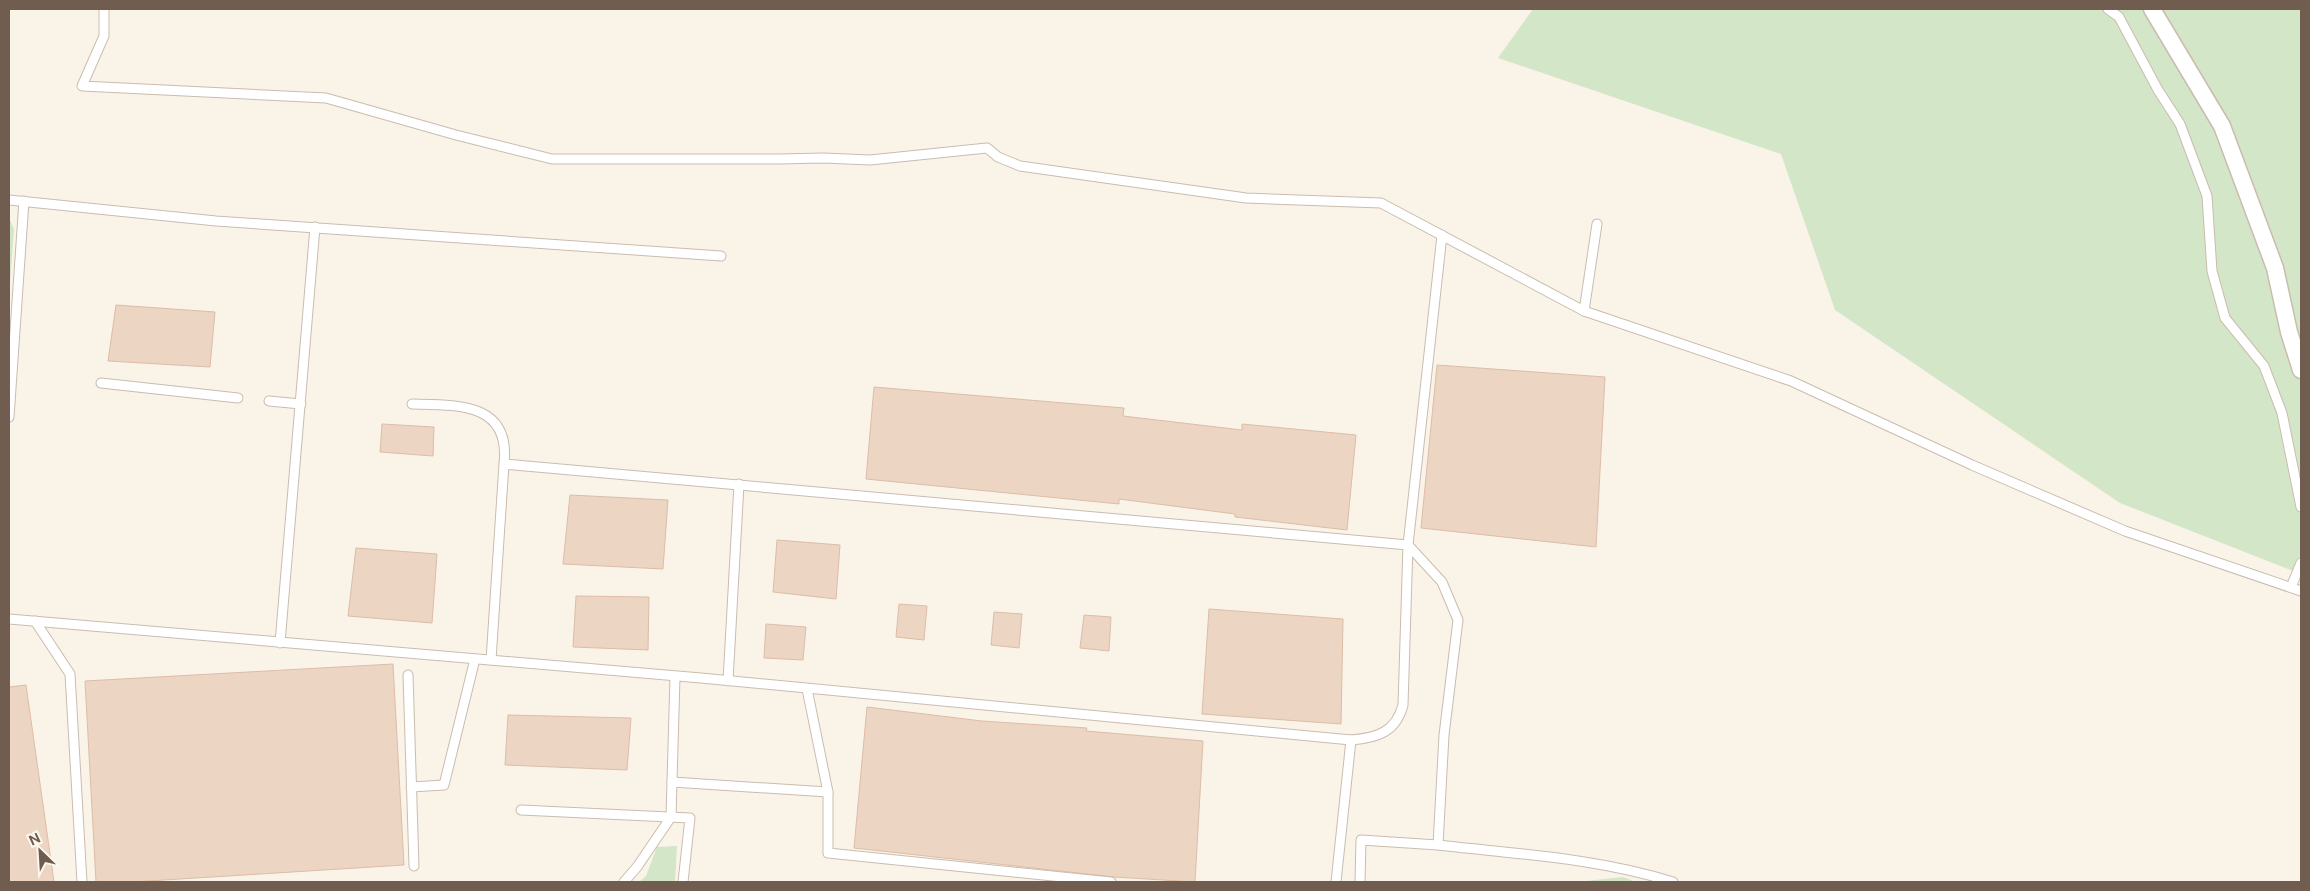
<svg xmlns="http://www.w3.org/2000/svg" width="2310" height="891" font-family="'Public Sans',sans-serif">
<rect width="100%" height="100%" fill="#faf4e8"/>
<!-- green -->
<g fill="#d3e6c8">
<polygon points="1533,9 2301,9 2301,574 2120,503 1835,310 1781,154 1498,58"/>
<polygon points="9,218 14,229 9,297"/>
<polygon points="677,846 675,882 639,882 646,876 657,847"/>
<polygon points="1623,877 1636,882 1584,882 1586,881"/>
</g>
<!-- building -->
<g fill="#ecd5c3" stroke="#dcbda5">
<polygon points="116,305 215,312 210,367 108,361"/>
<polygon points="1437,365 1605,377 1596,547 1421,528"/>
<polygon points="874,387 1124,408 1123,416 1242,430 1242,424 1356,435 1347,530 1235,517 1235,514 1119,499 1119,504 866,479"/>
<polygon points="382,424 434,427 433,456 380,452"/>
<polygon points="570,495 668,500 663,569 563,564"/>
<polygon points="777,540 840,545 836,599 773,592"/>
<polygon points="356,548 437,554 432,623 348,616"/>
<polygon points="576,596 649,597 648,650 573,647"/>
<polygon points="899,604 927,606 924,640 896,637"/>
<polygon points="1209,609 1343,619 1341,724 1202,714"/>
<polygon points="994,612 1022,614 1019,648 991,645"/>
<polygon points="1084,615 1111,617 1109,651 1080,648"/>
<polygon points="766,624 806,627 803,660 764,658"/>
<polygon points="393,664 404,865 132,882 96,882 85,681"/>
<polygon points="26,685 54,882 9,882 9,687"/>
<polygon points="867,707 982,721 1087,728 1086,731 1203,741 1195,882 1114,877 854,848"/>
<polygon points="508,715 631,718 627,770 505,765"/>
</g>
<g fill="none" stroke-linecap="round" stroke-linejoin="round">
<!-- service casing -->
<g stroke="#cabcaf" stroke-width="11">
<g id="service">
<polyline points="104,9 104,36 82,86 326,98 456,135 552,159 779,159 823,158 870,160 987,148 998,157 1020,166 1246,198 1381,203 1584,311 1791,381 1972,465 2125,531 2301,591"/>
<polyline points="2108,9 2119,17 2158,90 2180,124 2207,196 2212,271 2225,318 2264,366 2282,413 2301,507"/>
<polyline points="9,200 216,221 721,256"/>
<polyline points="1584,311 1597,224"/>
<polyline points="101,383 238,398"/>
<polyline points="269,401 301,404"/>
<path d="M412,404C457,405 511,402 504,464"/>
<polyline points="9,417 24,201"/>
<polyline points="2291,587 2301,563"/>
<path d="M9,619L701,678L1351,740C1377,738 1396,732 1403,705L1408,545L1442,235"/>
<polyline points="35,621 70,674 82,882"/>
<polyline points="280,643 315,227"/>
<polyline points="491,660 504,464 1408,545 1442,582 1458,620 1444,735 1438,845 1361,840 1360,882"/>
<polyline points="408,675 414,866"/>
<polyline points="728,681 739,484"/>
<polyline points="807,689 828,792"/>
<polyline points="672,782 828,792 828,853 1111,882"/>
<polyline points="411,787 444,785 475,659"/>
<polyline points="521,810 690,818 683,882"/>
<path d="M1438,845C1516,854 1598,858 1673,882"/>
<polyline points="624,882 637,867 671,817 675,677"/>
<polyline points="1336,882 1351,740"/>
</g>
</g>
<!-- minor casing -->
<g stroke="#cabcaf" stroke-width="19">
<polyline id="minor" points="2152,9 2222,126 2275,268 2289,332 2301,370"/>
</g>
<!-- service -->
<use href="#service" stroke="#fff" stroke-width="9"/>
<!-- minor -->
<use href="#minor" stroke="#fff" stroke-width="16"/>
</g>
<!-- border -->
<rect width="2310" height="891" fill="none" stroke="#715d4f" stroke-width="20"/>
<!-- north arrow -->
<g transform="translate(40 851) rotate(335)" stroke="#fdf8ee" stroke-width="4" paint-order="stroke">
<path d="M0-4L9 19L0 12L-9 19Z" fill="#715d4f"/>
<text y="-8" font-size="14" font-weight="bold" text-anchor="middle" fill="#715d4f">N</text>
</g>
</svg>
